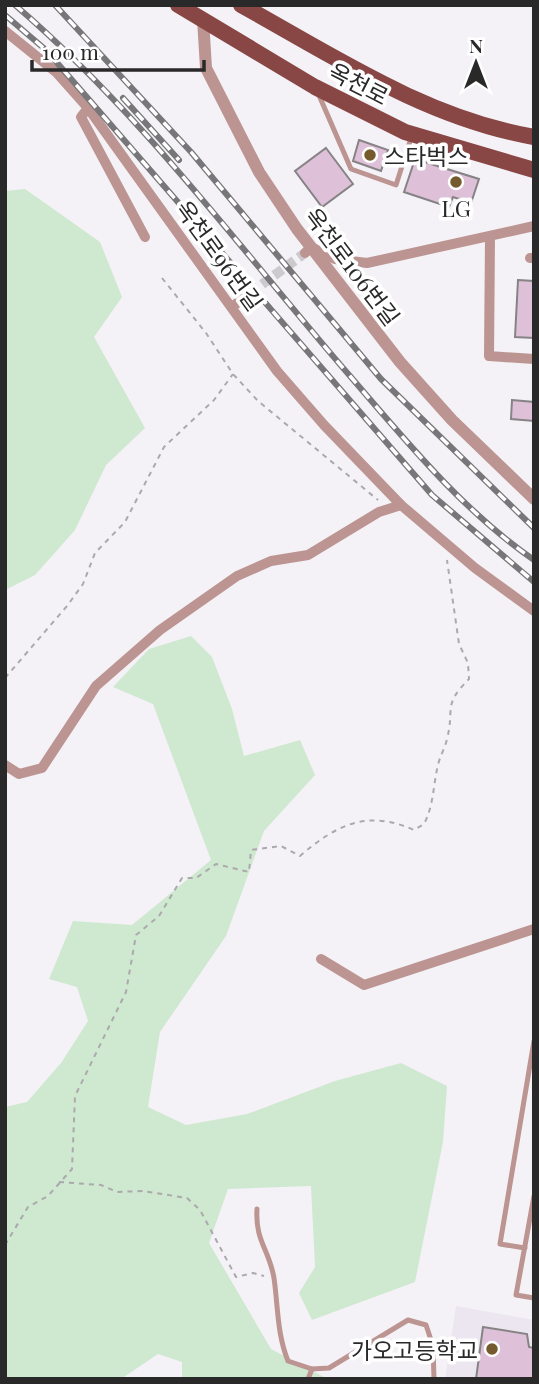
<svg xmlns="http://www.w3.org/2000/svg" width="539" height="1384" font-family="'Playfair Display','Noto Sans KR',serif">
<rect width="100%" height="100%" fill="#f4f2f6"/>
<!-- built -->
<polygon fill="#ece6f1" points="456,1306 534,1320 534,1379 445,1379"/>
<!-- green -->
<g fill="#cfe8d0">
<polygon points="25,189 100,242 122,297 94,337 145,428 106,465 75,530 35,575 5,590 5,191"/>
<polygon points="191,636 212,657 232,709 244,756 300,740 315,775 264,831 226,936 160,1032 148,1107 186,1125 247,1114 335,1081 401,1063 447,1086 443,1142 415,1282 312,1320 299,1293 315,1267 311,1186 228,1189 209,1243 271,1349 328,1379 182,1379 182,1362 158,1354 121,1379 5,1379 5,1107 27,1102 61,1063 88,1021 77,987 49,979 73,921 132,925 211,860 153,704 113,687 149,649"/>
</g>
<!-- building -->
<g fill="#dec1d9" stroke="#868385" stroke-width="2">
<polygon points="359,140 388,150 381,171 353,161"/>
<polygon points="326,148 353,184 322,207 295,171"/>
<polygon points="415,159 479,179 471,203 453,197 449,207 404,192"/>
<polygon points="518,280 534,281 534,338 515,337"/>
<polygon points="512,400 534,402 534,421 511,419"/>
<polygon points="483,1327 527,1334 529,1347 534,1348 534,1379 476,1379"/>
</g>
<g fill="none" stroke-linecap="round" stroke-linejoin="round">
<!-- minor-tunnel -->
<polyline stroke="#cccacd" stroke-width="10" stroke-dasharray="10 5" stroke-linecap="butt" points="250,293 305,253"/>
<!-- path -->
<g stroke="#aba9ac" stroke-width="2" stroke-dasharray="5 5" stroke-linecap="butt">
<polyline points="162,278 206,333 233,374 258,401 378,500"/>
<polyline points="5,678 67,606 83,584 95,553 125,522 164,447 214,400 233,374"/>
<polyline points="59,1182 101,1185 117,1192 143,1191 187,1198 200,1210 236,1277 253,1273 264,1276"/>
<path d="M5,1245L28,1207L48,1196L72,1169L75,1096L126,992L136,935L159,916L182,878H196L216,864L249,872L251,850L281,846L300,856C336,825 367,809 414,830L424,824C434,805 433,785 438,765C440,756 445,748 447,739C455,708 442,706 469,679L468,663L459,644L447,560"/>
</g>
<!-- service -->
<g stroke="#bc9592" stroke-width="5">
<polyline points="318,93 351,169 396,185 412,135"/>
<polyline points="534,1196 516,1295 534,1298"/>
<path d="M257,1209C255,1241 269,1249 274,1278C278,1306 277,1334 288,1361L312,1369L308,1379"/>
<polyline points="525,1248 500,1244 534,1041"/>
<polyline points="312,1369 329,1368 408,1320 426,1325 433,1346 434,1379"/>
</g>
<!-- minor -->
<g stroke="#bc9592" stroke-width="10">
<polyline points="5,31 56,72 88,108 277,371 324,425 401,505 475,568 534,611"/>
<polyline points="88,108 81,117 145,237"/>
<polyline points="490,237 489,356 534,359"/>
<polyline points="305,253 311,247 335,259 367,263 534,226"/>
<polyline points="530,258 534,258"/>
<polyline points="232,307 250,293"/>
<polyline points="5,765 19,774 42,768 96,686 160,630 237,576 271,561 308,555 379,512 401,505"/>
<polyline points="321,959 364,985 534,929"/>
</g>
<!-- tertiary -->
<polyline stroke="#bc9592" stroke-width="12" points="203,19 206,68 259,172 297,229 400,362 452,420 534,499"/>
<!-- primary -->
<g stroke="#884644" stroke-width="16">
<polyline points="178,5 315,87 405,132 534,170"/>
<path d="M241,5C335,57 426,118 534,137"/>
</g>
<!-- rail casing -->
<g stroke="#777678" stroke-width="6">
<g id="rail">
<path d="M15,5C141,113 242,251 350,376C406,441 463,511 534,560"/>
<polyline points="55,5 191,152 381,379 534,528"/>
<polyline points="5,15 46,50 432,495 534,582"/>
<polyline points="123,98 179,160"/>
</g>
</g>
<!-- rail -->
<use href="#rail" stroke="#fff" stroke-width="3.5" stroke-dasharray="10" stroke-linecap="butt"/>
</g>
<!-- markers -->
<g fill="#745a2c" stroke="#fff" stroke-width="2.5">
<circle cx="370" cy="155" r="7"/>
<circle cx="456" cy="182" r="7"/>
<circle cx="492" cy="1349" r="7"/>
</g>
<g text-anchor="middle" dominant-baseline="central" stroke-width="7" stroke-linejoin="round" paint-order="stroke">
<!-- street labels -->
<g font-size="23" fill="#2a292a" stroke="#fff">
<text transform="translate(359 83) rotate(27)">옥천로</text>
<text transform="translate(220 255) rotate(54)">옥천로96번길</text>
<text transform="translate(353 266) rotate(53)">옥천로106번길</text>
</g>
<!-- poi labels -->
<g font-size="23" fill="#2a292a" stroke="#fff" text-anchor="start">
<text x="384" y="155">스타벅스</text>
<text x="456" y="207" text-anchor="middle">LG</text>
<text x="478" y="1349" text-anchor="end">가오고등학교</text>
</g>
</g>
<!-- border -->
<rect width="539" height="1384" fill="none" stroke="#2a292a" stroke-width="14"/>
<!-- north arrow -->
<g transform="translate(476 63)" stroke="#ffffff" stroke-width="5" paint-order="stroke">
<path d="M0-5L12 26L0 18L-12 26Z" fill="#2a292a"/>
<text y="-10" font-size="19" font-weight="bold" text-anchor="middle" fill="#2a292a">N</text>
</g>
<!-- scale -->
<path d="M32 60v10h172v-10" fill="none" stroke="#2a292a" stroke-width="3.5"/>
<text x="42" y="60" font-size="21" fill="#2a292a" stroke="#ffffff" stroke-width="5" paint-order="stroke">100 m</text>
</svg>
